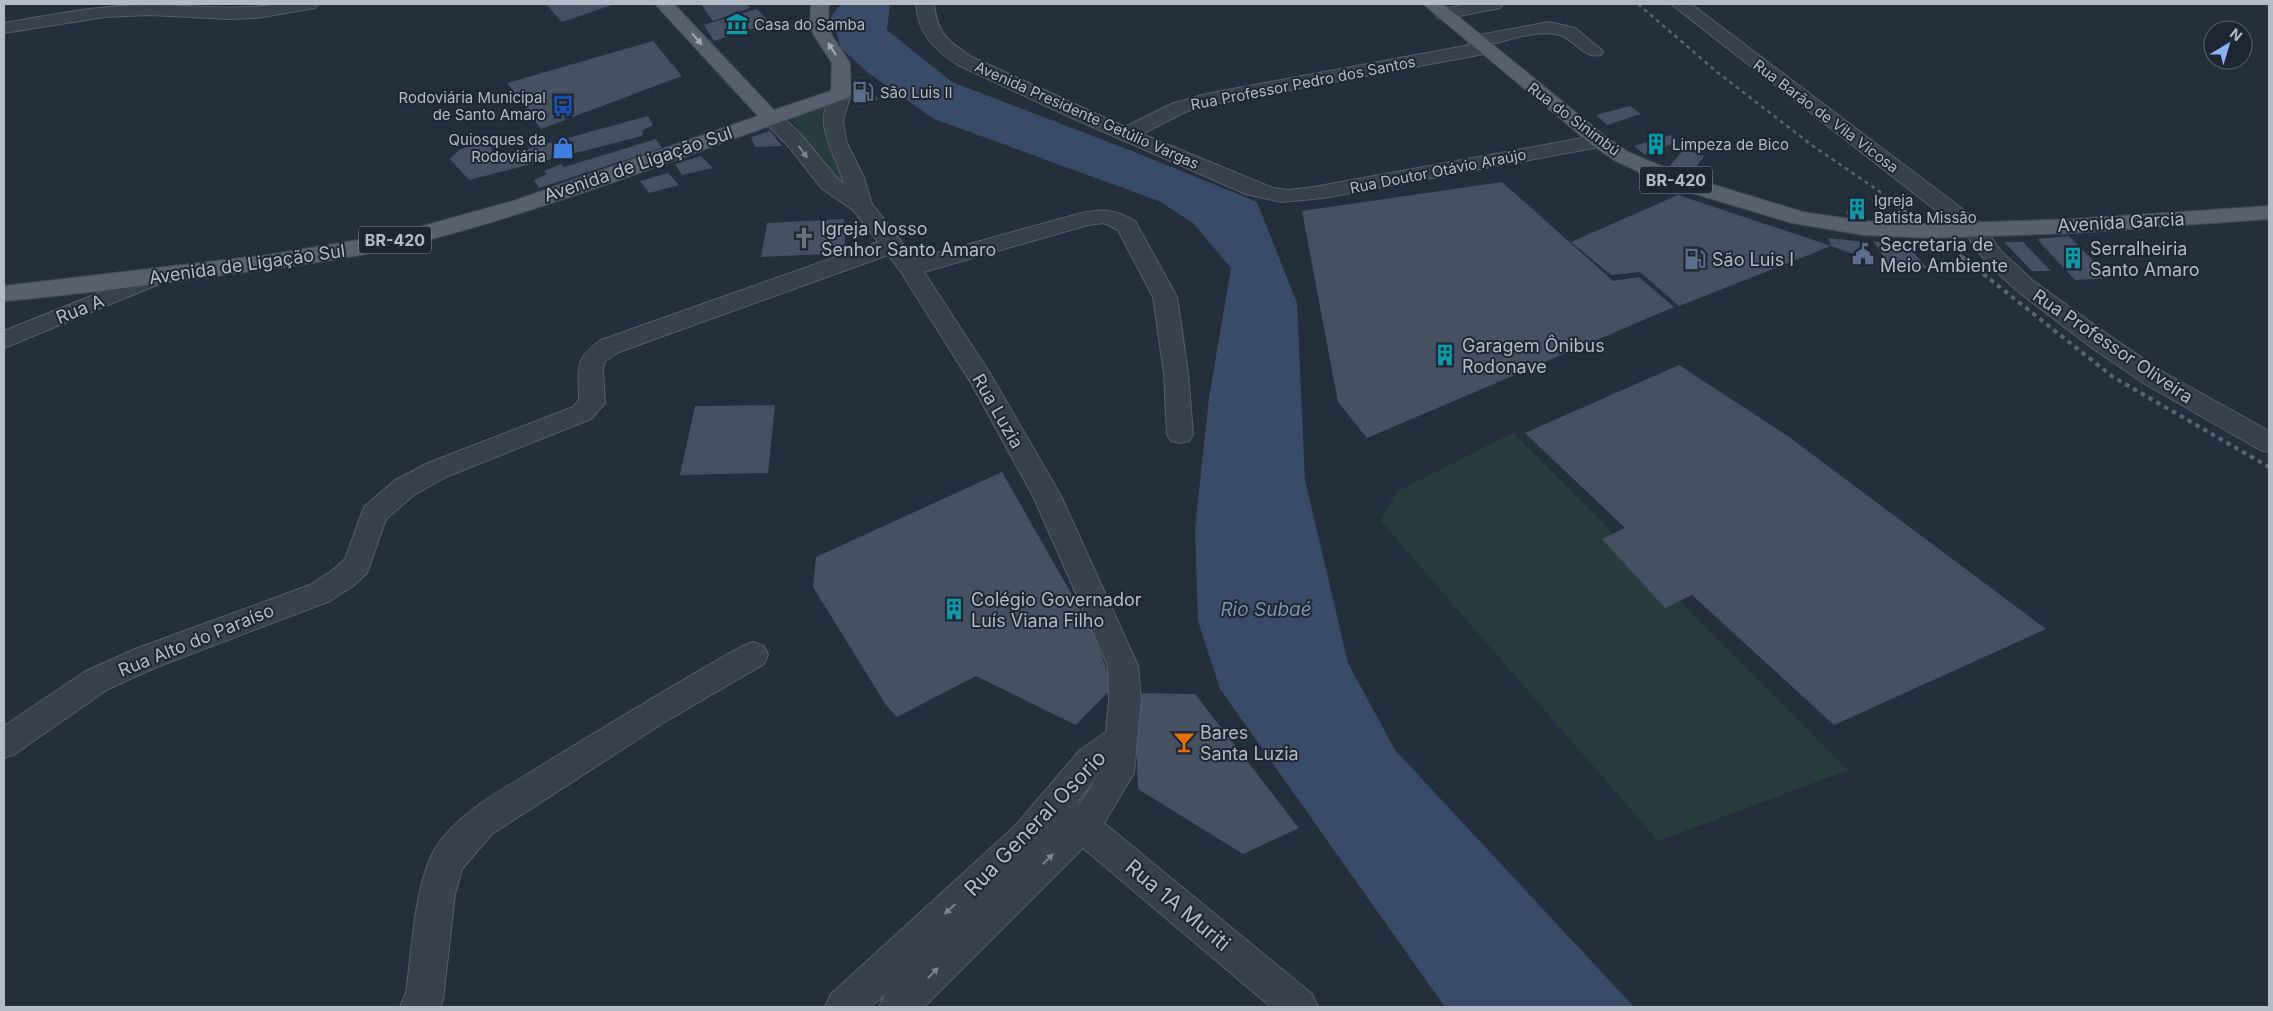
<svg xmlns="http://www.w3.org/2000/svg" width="2273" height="1011" font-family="Inter,sans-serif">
<rect width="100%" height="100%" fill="#242f3e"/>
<!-- green -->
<g fill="#263c3f">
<polygon points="824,105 824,135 849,177 854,190 839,188 790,118"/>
<polygon points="1513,433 1848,770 1658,841 1381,521 1396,492"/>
</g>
<!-- water -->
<polygon fill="#394c67" points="841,4 890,4 887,30 952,82 1137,153 1257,202 1297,303 1305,480 1348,663 1395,750 1634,1007 1445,1007 1220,689 1198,621 1195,529 1209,398 1231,268 1193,223 1159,201 934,119 867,72 841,48 831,16"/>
<!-- building -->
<g fill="#455162">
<polygon points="546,4 615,4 562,22"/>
<polygon points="701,4 747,4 750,8 713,21"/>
<polygon points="757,9 770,23 714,41 704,25"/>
<polygon points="653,41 682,76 541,129 507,83"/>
<polygon points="867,80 878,100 855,104 850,84"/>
<polygon points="1630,106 1641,114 1607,125 1596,115"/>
<polygon points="648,116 653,125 643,130 642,136 469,180 450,159 460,149 480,145 491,147 494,158"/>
<polygon points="770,131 782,146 755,147 751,137"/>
<polygon points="1671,135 1677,142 1645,155 1634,146"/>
<polygon points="656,139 662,148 539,188 534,180 547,174 544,171 561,164 564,167"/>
<polygon points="1684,149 1704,156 1688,178 1668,168"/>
<polygon points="701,156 713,168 682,175 675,164"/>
<polygon points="668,173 679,185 649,193 640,181"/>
<polygon points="1502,182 1613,281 1639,277 1674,307 1367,438 1338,402 1302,211"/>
<polygon points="1678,195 1831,246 1828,238 1864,242 1877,263 1831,246 1679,306 1640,272 1611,275 1571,242"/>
<polygon points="1852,199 1867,204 1861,219 1846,214"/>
<polygon points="844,219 845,253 761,257 767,223"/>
<polygon points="2069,236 2110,278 2075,280 2037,239"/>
<polygon points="1873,241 1909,247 1927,268 1891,267"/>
<polygon points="2004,242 2023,242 2051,271 2032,271"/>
<polygon points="1679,365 1789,437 2046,629 1834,725 1692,595 1665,608 1602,539 1625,528 1525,433"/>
<polygon points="775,405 768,473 680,475 695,406"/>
<polygon points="1002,472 1093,632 1113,687 1076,725 976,676 897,717 886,705 813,587 816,557"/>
<polygon points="1135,693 1195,694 1299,828 1243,854 1138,789"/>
</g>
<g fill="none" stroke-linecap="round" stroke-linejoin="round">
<!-- minor casing -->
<g stroke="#565f6c" stroke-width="2">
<g id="minor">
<path d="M279,4H318L315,8L309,9L257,18L230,19L149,15L105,17L4,33V23C52,15 100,5 149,5C193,5 235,11 279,4Z"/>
<path d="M916,4H934C937,33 947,41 972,57L1125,127L1171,104L1206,94L1470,45L1467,41L1469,37L1549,22L1575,28L1603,51L1601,55C1583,59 1575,40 1560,35C1539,29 1511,40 1490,44L1493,48L1491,52L1484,54L1209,105L1185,112L1142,134L1273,188L1289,190L1314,187L1599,135L1606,137L1609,141L1606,145L1599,147L1324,198L1281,202L1246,194L1070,117L958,65C934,49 918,34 916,4Z"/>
<polygon points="1468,4 1503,4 1500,8 1444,19 1438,18 1435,14 1438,10"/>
<polygon points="1671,4 1691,4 1981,223 2001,251 2032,280 2110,336 2163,372 2269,431 2269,452 2260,450 2145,384 2092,348 2016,290 1985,261 1965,233"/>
<path d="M841,88L848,90L851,94L843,120L846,141L864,178L872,204L915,259L1078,214C1102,208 1114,209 1135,221L1177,297L1188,373L1193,434L1189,441L1180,443L1171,441L1167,434L1164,373L1153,297L1118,230L1104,223L1088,225L924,272L991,375L1061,496L1138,666L1141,699L1134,773L1104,823L1312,994L1318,1007H1271L1083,848L924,1007H879L885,994L871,1007H825L831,994L1015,826L1080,750L1106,732L1109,699L1108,666L1033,496L971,383L901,272L888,255L619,352L605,361L603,369L605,403L591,419L446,477L414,495L386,519L367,573L353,586L330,601L157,667L108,689L15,754L4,758V726L86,671L135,649L310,585L333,570L345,559L364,507L394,481L428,463L573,407L579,400C579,368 573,360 601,340L878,242L853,210L822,189L789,147L760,117L763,113C768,111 773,110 778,114C801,130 819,158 838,179L844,184C835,150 810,125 834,90ZM1099,774L1080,803L1077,802Z"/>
<polygon points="156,270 164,272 168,277 164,282 4,348 4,331"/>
<path d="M753,642L764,646L768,655L764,664L663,723L492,834L462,869L455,894L443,1000L440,1007H400L406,993C412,951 414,886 435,849C457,812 509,786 544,764C610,723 675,684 742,646Z"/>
</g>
</g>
<!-- major casing -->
<g stroke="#414a57" stroke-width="2">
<g id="major">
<path d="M655,4H674L774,110L831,91L832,63L813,34L810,23L811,4H829L828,23L831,34L850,63L851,94L848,98C703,148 560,207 412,244C348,260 282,267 217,276C146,285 75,295 4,301V286L267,255L394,234L513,201L758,116Z"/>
<polygon points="1423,4 1443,4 1606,137 1628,152 1685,176 1803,212 1863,221 1929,224 2074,219 2269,206 2269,219 2074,233 1929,238 1863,235 1792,223 1669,186 1614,160 1592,145"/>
</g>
</g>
<!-- minor -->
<use href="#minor" fill="#38414e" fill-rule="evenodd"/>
<!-- major -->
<use href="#major" fill="#56606e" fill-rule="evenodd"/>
<!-- rail-far1 -->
<polyline stroke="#5a6575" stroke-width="2.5" stroke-dasharray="4 4" stroke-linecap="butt" points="1638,4 1717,72 1813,146 1879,191 1964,258"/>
<!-- rail -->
<polyline stroke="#5a6575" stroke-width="4" stroke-dasharray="4.5 4.5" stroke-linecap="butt" points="1962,257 2113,377 2269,467"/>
</g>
<!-- one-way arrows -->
<defs><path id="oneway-solid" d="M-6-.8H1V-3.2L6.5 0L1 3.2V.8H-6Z" transform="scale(1.25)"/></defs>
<g fill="#a1aab7">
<use href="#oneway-solid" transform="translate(697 39) rotate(49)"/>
<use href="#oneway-solid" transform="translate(832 49) rotate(-123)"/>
</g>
<g fill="#7c8592">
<use href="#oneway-solid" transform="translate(803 152) rotate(54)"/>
<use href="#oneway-solid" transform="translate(1048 859) rotate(-45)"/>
<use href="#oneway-solid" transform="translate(950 909) rotate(137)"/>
<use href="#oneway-solid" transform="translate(933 973) rotate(-45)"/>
</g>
<!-- icons -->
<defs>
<g id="museum-bare" transform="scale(1.725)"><path d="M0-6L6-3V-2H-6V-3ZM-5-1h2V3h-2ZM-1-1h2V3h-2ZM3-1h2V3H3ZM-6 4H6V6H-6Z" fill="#0f9aa8" stroke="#1d2633" stroke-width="2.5" paint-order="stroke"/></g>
<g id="fuel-bare" transform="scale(1.725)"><path d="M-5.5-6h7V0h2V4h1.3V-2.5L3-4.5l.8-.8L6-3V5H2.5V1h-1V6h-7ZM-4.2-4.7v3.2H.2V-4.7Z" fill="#5c6f8a" stroke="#1d2633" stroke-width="2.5" paint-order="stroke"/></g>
<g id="bus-bare" transform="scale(1.725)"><path d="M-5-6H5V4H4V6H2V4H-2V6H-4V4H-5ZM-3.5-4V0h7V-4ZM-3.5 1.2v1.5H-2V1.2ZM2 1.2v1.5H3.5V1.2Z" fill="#1a4fb4" stroke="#1d2633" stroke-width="2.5" paint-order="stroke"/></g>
<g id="building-bare" transform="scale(1.725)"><path d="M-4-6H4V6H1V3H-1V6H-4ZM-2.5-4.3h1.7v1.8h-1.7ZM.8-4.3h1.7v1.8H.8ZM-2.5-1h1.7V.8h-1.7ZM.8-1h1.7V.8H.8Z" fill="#0f9aa8" stroke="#1d2633" stroke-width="2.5" paint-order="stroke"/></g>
<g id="shop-bare" transform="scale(1.725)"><path d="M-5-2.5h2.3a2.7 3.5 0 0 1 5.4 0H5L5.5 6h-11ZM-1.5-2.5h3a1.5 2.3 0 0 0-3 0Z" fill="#3f7fe0" stroke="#1d2633" stroke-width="2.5" paint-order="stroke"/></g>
<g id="church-bare" transform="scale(1.725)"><path d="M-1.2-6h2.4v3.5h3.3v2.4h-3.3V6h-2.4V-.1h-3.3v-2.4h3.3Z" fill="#6b7280" stroke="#1d2633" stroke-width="2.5" paint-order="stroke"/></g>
<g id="civic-bare" transform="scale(1.725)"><path d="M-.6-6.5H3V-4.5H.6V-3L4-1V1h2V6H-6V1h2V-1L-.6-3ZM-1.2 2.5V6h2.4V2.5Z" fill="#5c6f8a" stroke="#1d2633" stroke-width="2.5" paint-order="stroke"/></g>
<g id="bar-bare" transform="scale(1.725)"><path d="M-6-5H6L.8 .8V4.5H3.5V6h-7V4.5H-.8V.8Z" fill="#e8710a" stroke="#1d2633" stroke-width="2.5" paint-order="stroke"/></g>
</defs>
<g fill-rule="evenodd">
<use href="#museum-bare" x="737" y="24"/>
<use href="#fuel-bare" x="863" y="92"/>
<use href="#bus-bare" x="563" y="106"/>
<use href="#building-bare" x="1656" y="144"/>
<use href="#shop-bare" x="563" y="148"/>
<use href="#building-bare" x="1857" y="209"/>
<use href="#church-bare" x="804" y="238"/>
<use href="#civic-bare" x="1863" y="254"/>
<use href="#building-bare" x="2073" y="258"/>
<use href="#fuel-bare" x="1695" y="259"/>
<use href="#building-bare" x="1445" y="355"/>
<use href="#building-bare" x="954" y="609"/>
<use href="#bar-bare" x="1184" y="742"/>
</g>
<g text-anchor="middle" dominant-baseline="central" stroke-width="4" stroke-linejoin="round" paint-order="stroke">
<!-- far-poi labels -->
<g font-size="15" fill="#b4bcc9" stroke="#1d2633" text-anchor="start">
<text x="754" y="24">Casa do Samba</text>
<text x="880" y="92">São Luis II</text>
<text x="546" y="97" text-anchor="end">Rodoviária Municipal<tspan x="546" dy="17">de Santo Amaro</tspan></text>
<text x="546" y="139" text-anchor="end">Quiosques da<tspan x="546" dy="17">Rodoviária</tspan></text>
<text x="1672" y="144">Limpeza de Bico</text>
<text x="1874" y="200">Igreja<tspan x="1874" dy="17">Batista Missão</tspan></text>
</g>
<!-- far-street labels -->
<g font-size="15" fill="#b4bcc9" stroke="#1d2633">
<text transform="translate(1303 83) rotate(-11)">Rua Professor Pedro dos Santos</text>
<text transform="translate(1087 115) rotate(24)">Avenida Presidente Getúlio Vargas</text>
<text transform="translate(1826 116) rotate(37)">Rua Barão de Vila Vicosa</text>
<text transform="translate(1574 119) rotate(37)">Rua do Sinimbú</text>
<text transform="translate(1438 171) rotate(-11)">Rua Doutor Otávio Araújo</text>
</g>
<!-- shield labels -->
<g fill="#1d2633" stroke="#878f9c" stroke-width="1">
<rect x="1640" y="166.5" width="72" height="27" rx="4"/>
<rect x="359" y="226.5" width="72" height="27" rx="4"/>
</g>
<g font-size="16" font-weight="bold" fill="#b4bcc9">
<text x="1676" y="180">BR-420</text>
<text x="395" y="240">BR-420</text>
</g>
<!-- street labels -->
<g font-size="18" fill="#b4bcc9" stroke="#1d2633">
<text transform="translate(638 164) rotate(-19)">Avenida de Ligação Sul</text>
<text transform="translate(2121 222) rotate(-3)">Avenida Garcia</text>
<text transform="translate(247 264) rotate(-8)">Avenida de Ligação Sul</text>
<text transform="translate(80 309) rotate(-22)">Rua A</text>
<text transform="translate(2113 346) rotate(34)">Rua Professor Oliveira</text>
<text transform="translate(998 411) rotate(60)">Rua Luzia</text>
<text transform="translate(196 640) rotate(-22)">Rua Alto do Paraíso</text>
</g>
<!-- poi labels -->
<g font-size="18" fill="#b4bcc9" stroke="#1d2633" text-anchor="start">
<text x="821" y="228">Igreja Nosso<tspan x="821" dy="21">Senhor Santo Amaro</tspan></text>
<text x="1880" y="244">Secretaria de<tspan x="1880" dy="21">Meio Ambiente</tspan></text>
<text x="2090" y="248">Serralheiria<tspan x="2090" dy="21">Santo Amaro</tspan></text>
<text x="1712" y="259">São Luis I</text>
<text x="1462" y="345">Garagem Ônibus<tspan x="1462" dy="21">Rodonave</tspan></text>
<text x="971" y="599">Colégio Governador<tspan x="971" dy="21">Luís Viana Filho</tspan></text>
<text x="1200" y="732">Bares<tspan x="1200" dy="21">Santa Luzia</tspan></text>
</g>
<!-- water labels -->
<g font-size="19" font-style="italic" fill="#7c92b1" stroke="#1d2633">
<text x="1266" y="609">Rio Subaé</text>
</g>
<!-- near-street labels -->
<g font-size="21" fill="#b4bcc9" stroke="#1d2633">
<text transform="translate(1035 823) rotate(-46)">Rua General Osorio</text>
<text transform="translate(1178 905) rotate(40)">Rua 1A Muriti</text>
</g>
</g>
<!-- border -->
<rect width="2273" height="1011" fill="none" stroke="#b4bcc9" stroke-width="10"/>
<!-- north arrow -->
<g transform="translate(2228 45) rotate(38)"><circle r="24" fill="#1d2633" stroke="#59626f"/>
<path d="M0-4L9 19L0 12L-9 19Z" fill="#8ab4f8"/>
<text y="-8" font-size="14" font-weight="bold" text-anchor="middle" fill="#b4bcc9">N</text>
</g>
</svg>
